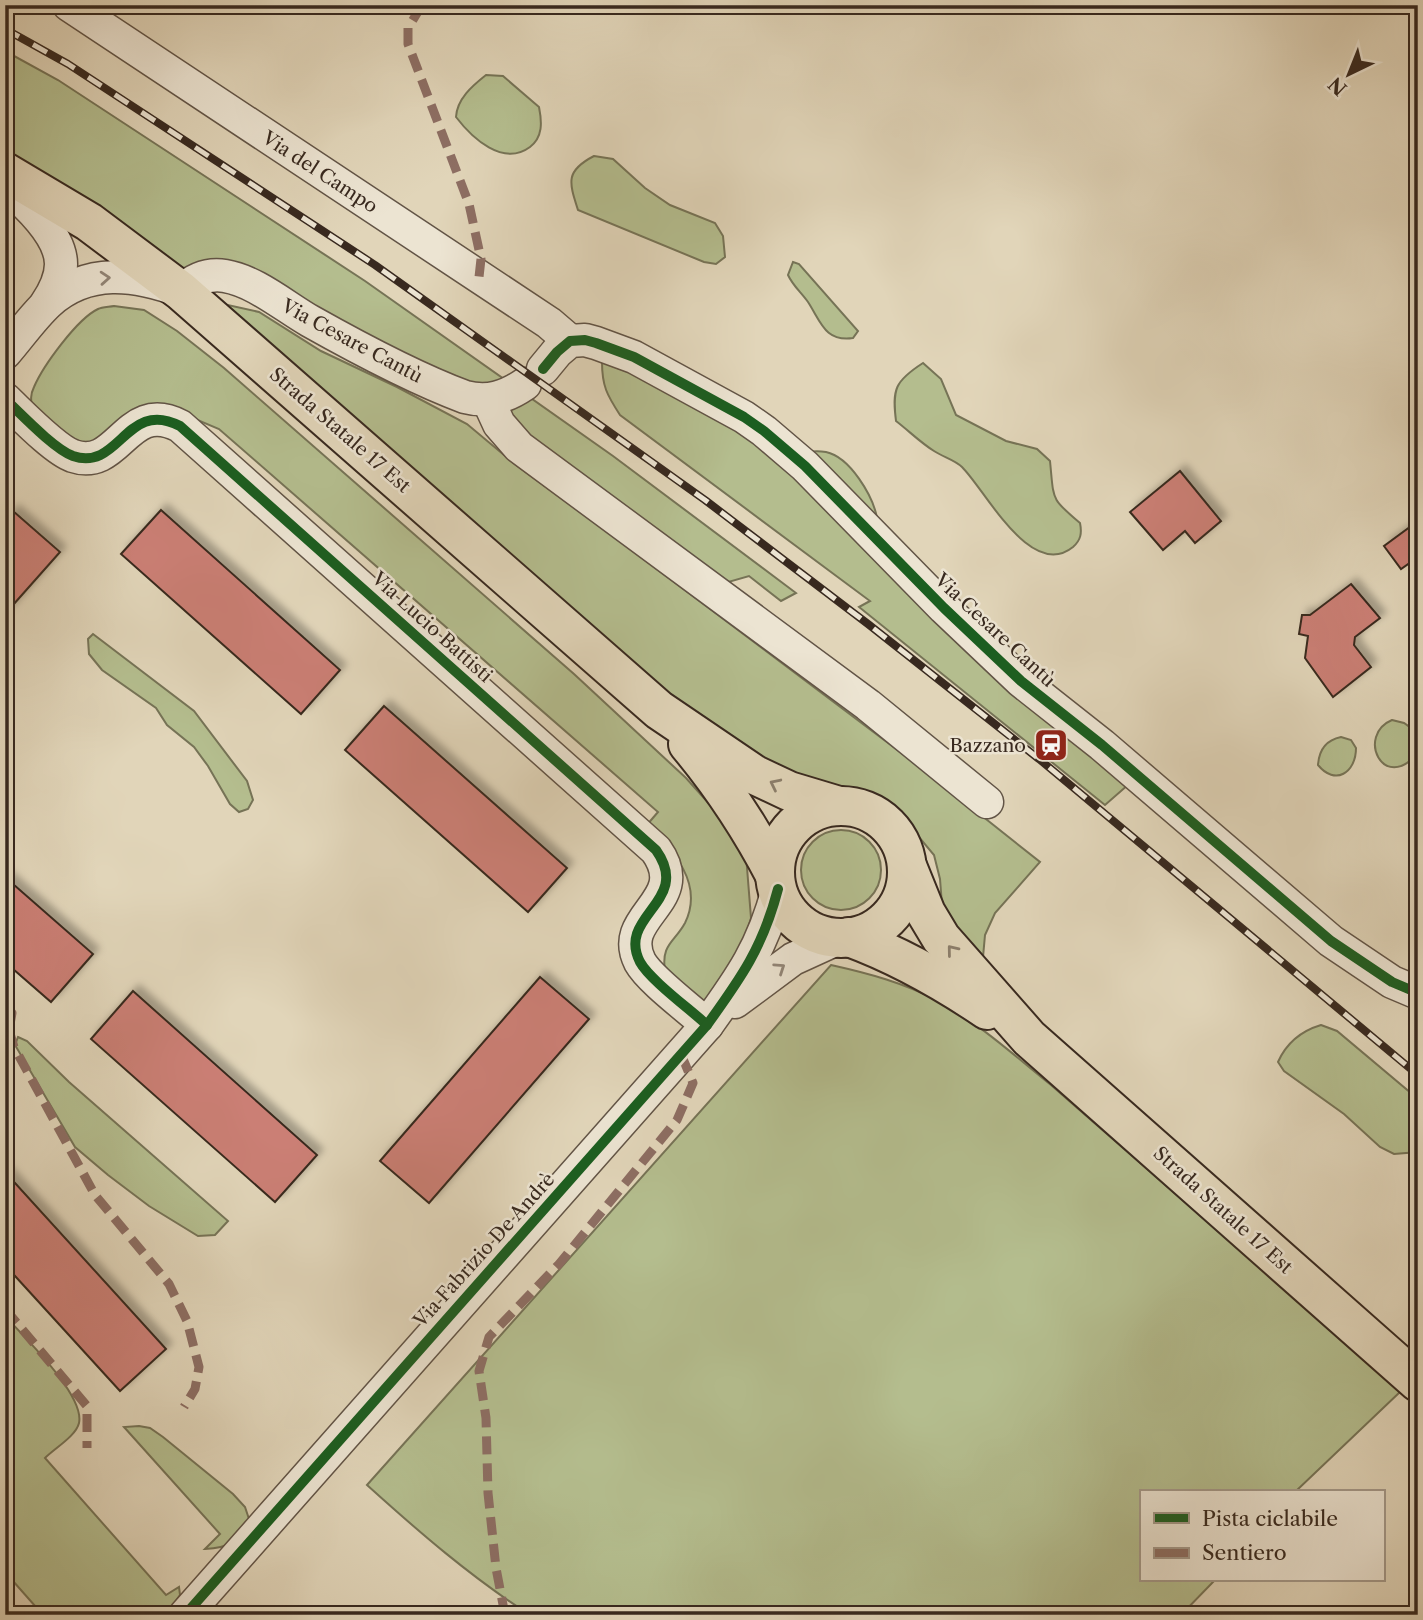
<svg xmlns="http://www.w3.org/2000/svg" width="1423" height="1620" font-family="'Libre Caslon Text',serif">
<defs>
<filter id="shadow"><feDropShadow dx="6" dy="-6" stdDeviation="3.5" flood-color="#0004"/></filter>
</defs>
<rect width="100%" height="100%" fill="#e1d5b9"/>
<filter id="stains"><feTurbulence type="fractalNoise" baseFrequency=".00286" numOctaves="4"/><feColorMatrix values="0 0 0 0 .2 0 0 0 0 .09 0 0 0 0 .02 0 0 0 .5 -.17"/></filter>
<radialGradient id="worn" r=".72"><stop offset=".6" stop-color="#630" stop-opacity="0"/><stop offset="1" stop-color="#630" stop-opacity=".3"/></radialGradient>
<!-- green -->
<g fill="#b4bd8e" stroke="#767356" stroke-width="2">
<polygon points="5,51 58,80 365,281 613,456 796,593 781,601 749,576 725,583 508,424 327,326 177,274 5,164"/>
<path d="M486,75L503,76L539,107C542,122 543,137 530,147C503,167 472,138 456,117C457,99 472,86 486,75Z"/>
<path d="M594,156L613,159L645,188L670,205L715,223L723,236L725,257L716,264L704,262L578,210C569,182 565,171 594,156Z"/>
<path d="M793,262L799,264L858,331L853,338C825,342 821,322 808,302C801,292 793,286 788,275Z"/>
<polygon points="214,302 259,312 321,351 397,387 467,424 516,465 605,530 928,773 1040,862 995,913 985,935 983,957 943,918 940,879 934,855 898,812 887,804 864,796 844,793 757,769"/>
<path d="M114,306L144,310L177,331L224,368L574,674L686,778L721,817L746,855L751,918L738,962L705,1001L697,999L665,971C661,944 674,943 685,923C704,884 674,850 646,826L658,812L219,429L193,418L90,444L75,442L32,409C31,401 30,395 34,387C43,366 77,319 98,309C102,307 109,307 114,306Z"/>
<path d="M602,362L643,377L743,430L1129,784L1105,805L859,607L870,601L620,415C607,395 602,386 602,362Z"/>
<path d="M923,363L941,379L956,415L1006,441L1037,449L1050,461C1054,500 1050,498 1080,523C1082,533 1081,540 1073,547C1031,581 986,491 962,467C955,460 943,457 934,451C921,443 909,431 896,421C892,389 895,381 923,363Z"/>
<path d="M808,452C814,451 820,451 826,452C850,457 873,496 877,518Z"/>
<polygon points="93,634 194,711 247,781 253,800 248,809 239,812 230,804 208,766 194,747 167,725 156,708 102,670 89,654 88,639"/>
<path d="M1392,720L1404,723L1418,733V753C1383,794 1356,735 1392,720Z"/>
<path d="M1341,737L1351,740L1356,748C1356,773 1335,786 1318,765C1319,750 1326,740 1341,737Z"/>
<circle cx="841" cy="870" r="40"/>
<path d="M831,965C867,973 905,983 938,1001C979,1023 1015,1056 1051,1085L1401,1391L1295,1492H1141V1580H1215L1181,1615H530C471,1577 419,1532 367,1485Z"/>
<path d="M1321,1025L1337,1031L1418,1099V1152L1394,1154L1380,1147L1344,1114L1284,1071L1278,1062C1286,1044 1301,1031 1321,1025Z"/>
<polygon points="18,1037 27,1041 69,1082 228,1221 215,1235 198,1236 149,1206 108,1175 75,1147 15,1045"/>
<path d="M5,1316C24,1337 85,1395 79,1423C76,1436 55,1448 45,1458L166,1595L179,1587L180,1595L166,1615H43L5,1572V1538L13,1532L5,1518Z"/>
<path d="M139,1426L150,1428L163,1437L233,1494L245,1507L250,1522C236,1542 230,1548 205,1549L220,1534L124,1427Z"/>
</g>
<!-- building -->
<g fill="#cb7f75" stroke="#38291f" stroke-width="2" filter="url(#shadow)">
<polygon points="1180,471 1221,521 1195,543 1185,531 1163,550 1130,512"/>
<polygon points="161,510 340,670 301,714 121,554"/>
<polygon points="13,511 60,552 5,614 5,520"/>
<polygon points="1418,521 1418,557 1401,569 1384,546"/>
<polygon points="1351,584 1380,618 1355,637 1354,645 1371,667 1333,697 1305,658 1308,636 1299,634 1302,615 1310,615"/>
<polygon points="384,706 567,868 528,912 345,750"/>
<polygon points="5,877 93,954 51,1002 5,962"/>
<polygon points="540,977 589,1019 429,1203 380,1161"/>
<polygon points="133,991 317,1155 275,1202 91,1039"/>
<polygon points="5,1172 166,1349 120,1391 5,1265"/>
</g>
<g fill="none" stroke-linecap="round" stroke-linejoin="round">
<!-- street casing -->
<g stroke="#625446" stroke-width="35">
<g id="street">
<polyline points="69,5 549,323 570,341"/>
<path d="M5,186C25,202 61,235 61,264C61,279 54,292 46,304"/>
<path d="M5,353C19,337 32,318 48,303C88,267 135,274 181,291C193,280 208,273 225,276C255,281 284,306 310,321C358,348 414,378 465,397C488,403 506,397 525,384"/>
<polyline points="543,369 557,352 570,341 585,340 596,343 634,357 744,417 764,431 805,466 944,608 1021,681 1102,745 1331,941 1392,982 1418,993"/>
<path d="M5,399C21,414 54,449 73,456C120,472 126,398 180,426L656,850C693,902 616,915 640,962C650,980 691,1010 707,1025"/>
<polyline points="488,400 499,424 519,447 868,705 987,802"/>
<polyline points="735,1002 793,959 839,938"/>
<path d="M185,1615L707,1025C741,978 763,947 778,889"/>
</g>
</g>
<!-- primary casing -->
<g stroke="#38291f" stroke-width="42">
<g id="primary">
<polyline points="5,172 89,222 181,291 659,710 755,775 789,791 839,806"/>
<path d="M688,744C723,786 750,827 775,875"/>
<circle cx="841" cy="872" r="66"/>
<polyline points="907,866 926,913 941,938 1029,1038 1418,1382"/>
<path d="M849,937C898,955 944,981 987,1010"/>
</g>
</g>
<!-- street -->
<use href="#street" stroke="#ece4d2" stroke-width="32"/>
<!-- primary -->
<use href="#primary" stroke="#e1d5b9" stroke-width="38"/>
<!-- rail casing -->
<g stroke="#38291f" stroke-width="8">
<polyline id="rail" points="5,29 68,64 375,265 705,500 868,624 1039,759 1418,1075"/>
</g>
<!-- rail -->
<use href="#rail" stroke="#ece4d2" stroke-width="5" stroke-dasharray="16" stroke-linecap="butt"/>
<!-- quiet -->
<g stroke="#8d6e63" stroke-width="9" stroke-dasharray="18 9" stroke-linecap="butt">
<polyline points="422,5 408,28 408,44 469,204 481,259 479,277"/>
<polyline points="5,1007 12,1013 9,1030 14,1047 95,1195 169,1284 187,1321 199,1367 195,1389 184,1407"/>
<polyline points="5,1309 87,1406 87,1448"/>
<polyline points="505,1615 496,1568 488,1493 486,1418 479,1371 489,1337 559,1264 677,1120 693,1083 681,1054"/>
</g>
<!-- cycleway casing -->
<g stroke="#ece4d2" stroke-width="15">
<g id="cycleway">
<polyline points="543,369 557,352 570,341 585,340 596,343 634,357 744,417 764,431 805,466 944,608 1021,681 1102,745 1331,941 1392,982 1418,993"/>
<path d="M5,399C21,414 54,449 73,456C120,472 126,398 180,426L656,850C693,902 616,915 640,962C650,980 691,1010 707,1025"/>
<path d="M185,1615L707,1025C741,978 763,947 778,889"/>
</g>
</g>
<!-- cycleway -->
<use href="#cycleway" stroke="#1b5e20" stroke-width="10"/>
</g>
<!-- one-way arrows -->
<defs><path id="oneway-chevron" d="M-2-3.5L2.5 0L-2 3.5" fill="none" stroke-width="1.6" stroke-linecap="round" stroke-linejoin="round" transform="scale(1.75)"/></defs>
<g stroke="#928678">
<use href="#oneway-chevron" transform="translate(105 278) rotate(-4)"/>
<use href="#oneway-chevron" transform="translate(780 968) rotate(-34)"/>
</g>
<g stroke="#8c7f6c">
<use href="#oneway-chevron" transform="translate(775 784) rotate(-154)"/>
<use href="#oneway-chevron" transform="translate(952 950) rotate(-129)"/>
</g>
<!-- icons -->
<defs>
<g id="station-square" transform="scale(1.75)"><rect x="-9" y="-9" width="18" height="18" rx="4" fill="#8f2418" stroke="#ece4d2"/><path d="M-3-6H3Q5-6 5-4V2Q5 4 3 4L4.5 6H3L1.5 4h-3L-3 6H-4.5L-3 4Q-5 4-5 2V-4Q-5-6-3-6ZM-3.5-4v3h7v-3ZM-3.5 1v1.5H-2V1ZM2 1v1.5H3.5V1Z" fill="#fff"/></g>
</defs>
<g fill-rule="evenodd">
<use href="#station-square" x="1051" y="745"/>
</g>
<g text-anchor="middle" dominant-baseline="central" stroke-width="5" stroke-linejoin="round" paint-order="stroke">
<!-- street labels -->
<g font-size="19" fill="#38291f" stroke="#ece4d2">
<text transform="translate(320 172) rotate(33)">Via del Campo</text>
<text transform="translate(352 341) rotate(28)">Via Cesare Cantù</text>
<text transform="translate(340 430) rotate(41)">Strada Statale 17 Est</text>
<text transform="translate(432 627) rotate(42)">Via Lucio Battisti</text>
<text transform="translate(995 630) rotate(43)">Via Cesare Cantù</text>
<text transform="translate(1223 1210) rotate(42)">Strada Statale 17 Est</text>
<text transform="translate(484 1250) rotate(-48)">Via Fabrizio De Andrè</text>
</g>
<!-- poi labels -->
<g font-size="19" fill="#38291f" stroke="#ece4d2" text-anchor="end">
<text x="1026" y="745">Bazzano</text>
</g>
</g>
<!-- margin -->
<rect width="1423" height="1620" fill="none" stroke="#e1d5b9" stroke-width="28"/>
<rect x="7" y="7" width="1409" height="1606" fill="none" stroke="#38291f" stroke-width="3.5"/>
<rect x="14" y="14" width="1395" height="1592" fill="none" stroke="#38291f" stroke-width="2"/>
<!-- legend -->
<rect x="1140" y="1490" width="245" height="91" fill="#ece4d2" stroke="#a4998a" stroke-width="2"/>
<rect x="1154" y="1513" width="35" height="10" fill="#1b5e20" stroke="#a4998a" stroke-width="2"/>
<text x="1202" y="1526" font-size="21" fill="#38291f">Pista ciclabile</text>
<rect x="1154" y="1548" width="35" height="10" fill="#8d6e63" stroke="#a4998a" stroke-width="2"/>
<text x="1202" y="1560" font-size="21" fill="#38291f">Sentiero</text>
<!-- north arrow -->
<g transform="translate(1349 74) rotate(223)" stroke="#ece4d2" stroke-width="5" paint-order="stroke">
<path d="M0-5L12 26L0 18L-12 26Z" fill="#38291f"/>
<text y="-10" font-size="19" font-weight="bold" text-anchor="middle" fill="#38291f">N</text>
</g>
<rect width="100%" height="100%" filter="url(#stains)"/>
<rect width="100%" height="100%" fill="url(#worn)"/>
</svg>
